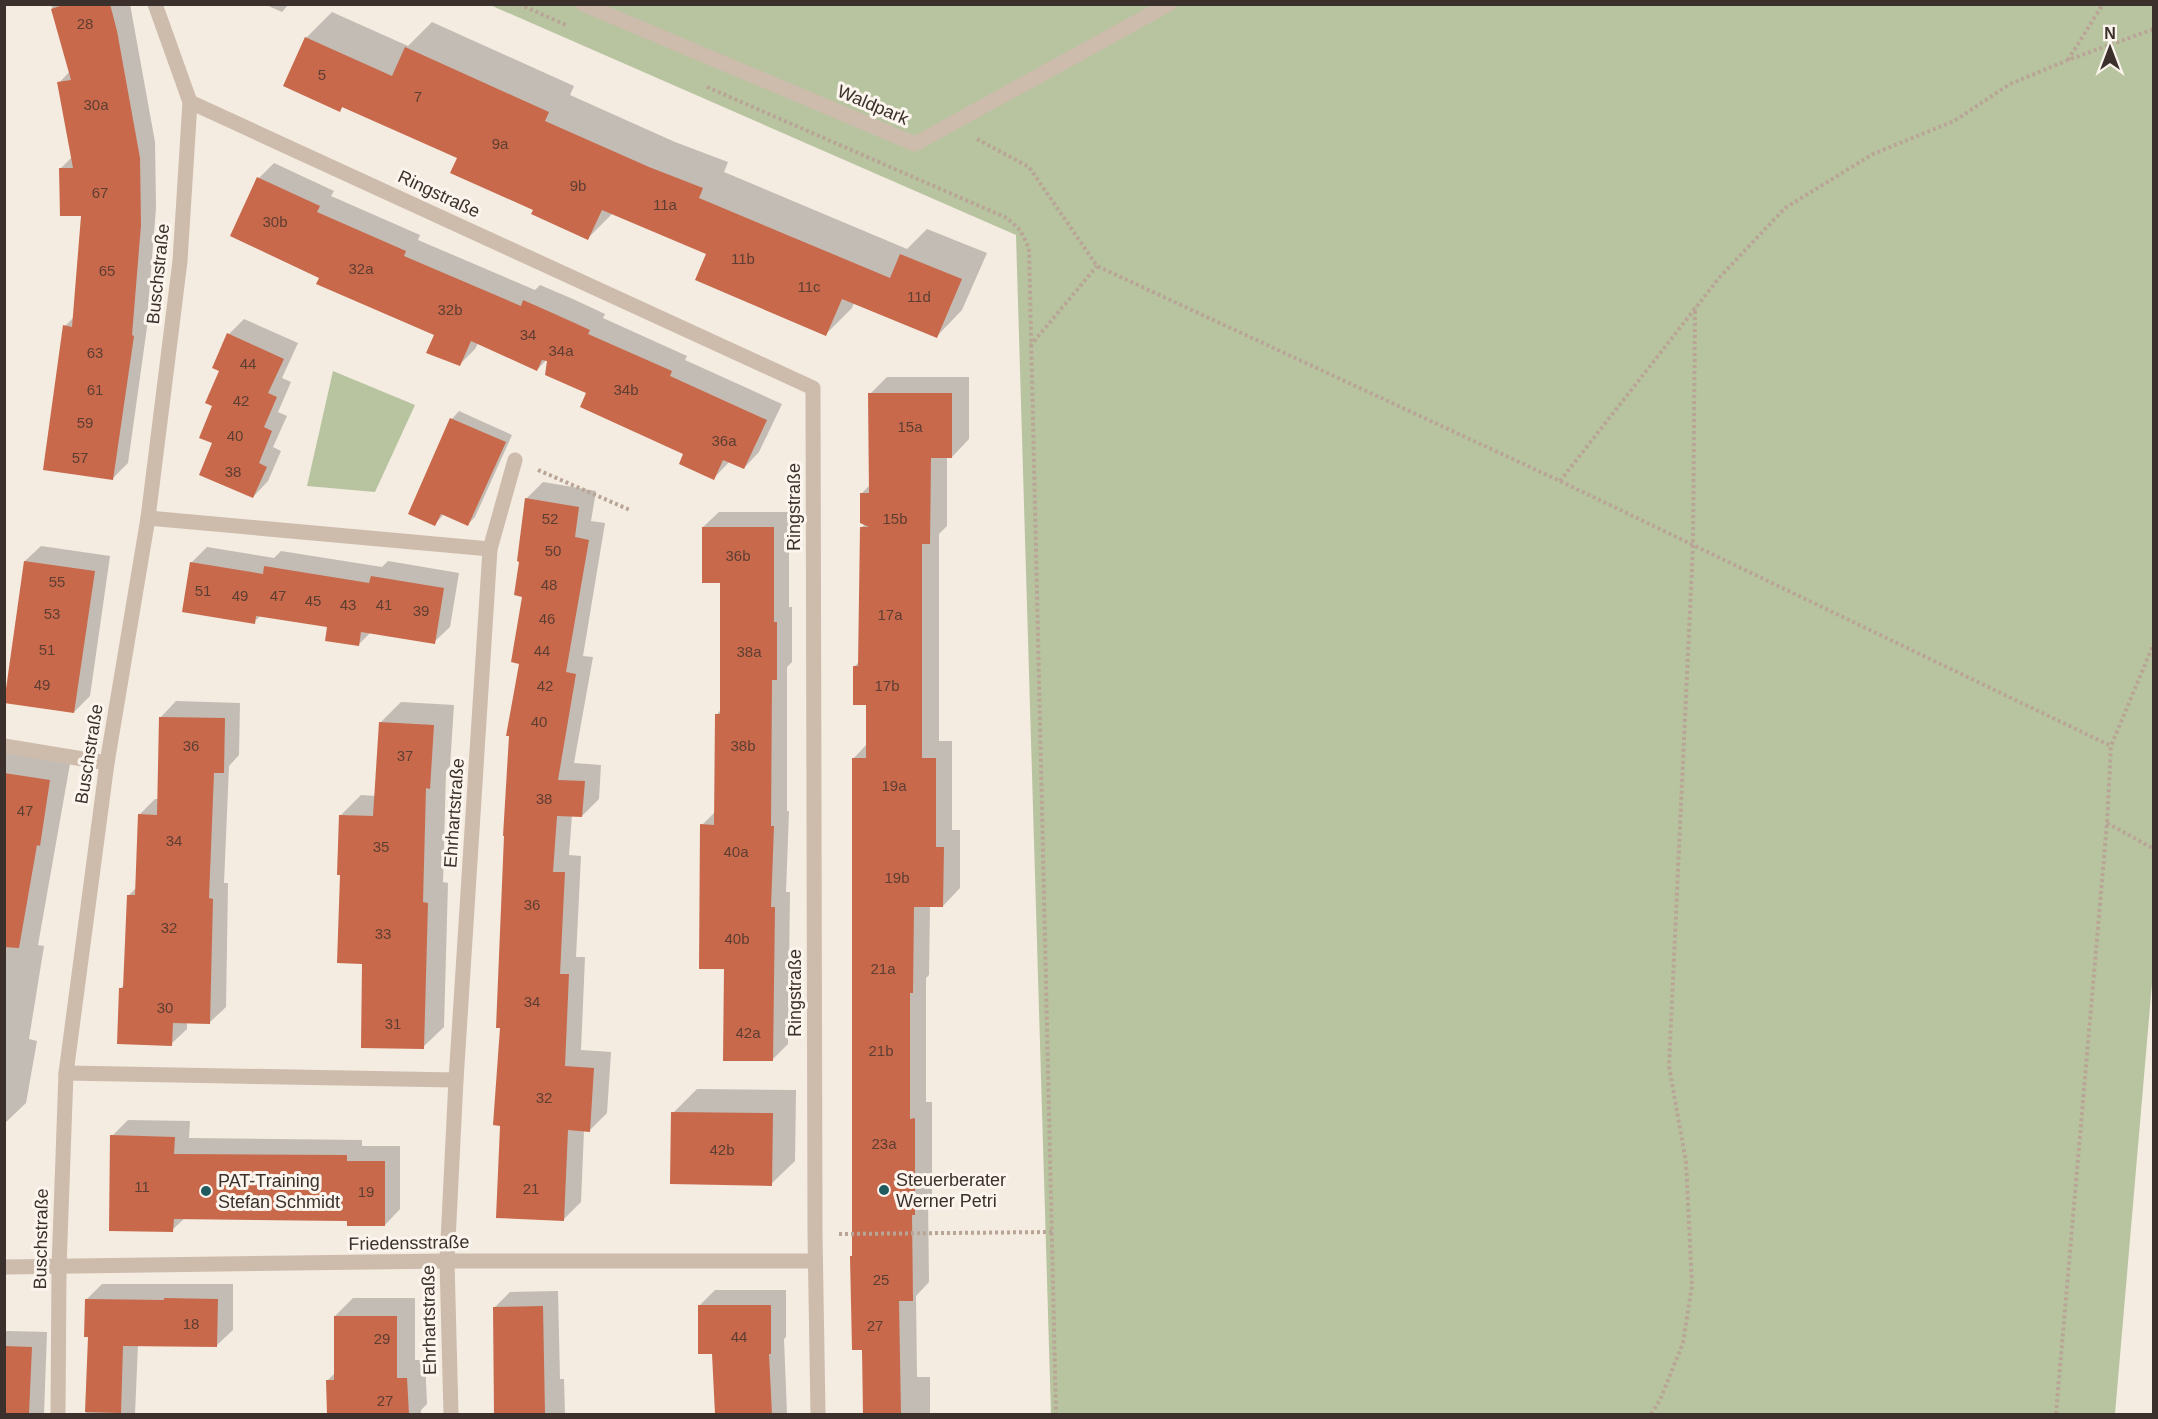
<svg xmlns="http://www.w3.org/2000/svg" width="2158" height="1419" font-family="Helvetica,sans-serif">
<rect width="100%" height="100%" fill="#f4ebe1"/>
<!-- green -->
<g fill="#b8c4a0">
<polygon points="490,5 2153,5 2154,960 2115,1414 1051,1414 1016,235"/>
<polygon points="333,371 415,405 375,492 307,486"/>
</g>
<!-- shadow -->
<g fill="#0003">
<polygon points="51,4 130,4 155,142 156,208 147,320 148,320 128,463 112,479 65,326 74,317 82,214 61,168 72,157 59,83 70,71"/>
<polygon points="264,4 289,4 282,12"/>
<polygon points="332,12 408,46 432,22 574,86 570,95 675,142 728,162 724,172 907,249 927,229 987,253 962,310 937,336 854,303 852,308 826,334 708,253 613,213 588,238 535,210 459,157 343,106 340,110 306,38"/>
<polygon points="274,163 334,191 331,196 420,235 418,240 535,290 540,285 573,299 605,314 603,318 687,356 685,360 782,404 759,452 744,468 730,461 714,478 685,453 588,392 549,357 537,370 478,343 475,349 460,364 436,334 320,277 259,178"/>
<polygon points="244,319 298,343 282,378 291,382 278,412 287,416 273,447 281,451 268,481 253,497 214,443 214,405 229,334"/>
<polygon points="887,377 969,377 969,439 952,457 947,457 947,526 939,534 939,741 952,741 952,830 960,830 960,888 943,906 930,905 929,975 926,978 926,1102 932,1102 932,1196 928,1200 929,1282 916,1296 917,1377 930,1377 930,1414 865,1414 853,759 867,744 867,704 855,666 860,661 862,527 866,523 862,493 870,485 870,394"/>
<polygon points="459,411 512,435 475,517 468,524 444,514 435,524 410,513 452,419"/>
<polygon points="543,482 596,491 591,521 605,523 583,656 593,657 574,763 601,765 599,799 582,816 572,815 569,855 581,856 576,957 585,957 581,1050 611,1052 607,1113 590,1130 584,1130 581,1202 564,1219 501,1124 524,596 521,561 526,499"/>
<polygon points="719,512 789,512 789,607 792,607 792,662 787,667 787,811 789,811 786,892 790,892 788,1044 772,1060 726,968 702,825 716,811 716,715 722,709 722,582 703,527"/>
<polygon points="41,546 110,556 90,696 74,712 25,561"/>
<polygon points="207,547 274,558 281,551 382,567 388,561 459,573 450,627 434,642 371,632 359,644 329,626 261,615 254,622 191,563"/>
<polygon points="176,701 240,703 239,755 229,766 224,883 228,883 226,1007 210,1022 187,1022 187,1029 171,1044 121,988 125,984 128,896 137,887 139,815 155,799 159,799 161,717"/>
<polygon points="401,702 454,705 450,766 446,771 443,882 448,883 444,1027 423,1047 364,962 342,874 340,816 361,795 376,796 381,722"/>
<polygon points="4,748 71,758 38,945 44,946 29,1039 37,1041 26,1103 4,1124"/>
<polygon points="697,1089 796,1090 795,1161 771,1184 673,1113"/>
<polygon points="128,1120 190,1121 189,1138 362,1140 362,1146 400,1146 400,1209 385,1225 348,1219 185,1218 172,1230 112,1136"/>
<polygon points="102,1284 233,1284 233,1330 217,1345 138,1345 135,1414 86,1414 90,1335 86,1300"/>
<polygon points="715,1290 786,1290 786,1337 784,1339 787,1414 716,1414 713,1353 699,1306"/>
<polygon points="558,1291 560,1379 564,1379 565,1414 494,1414 494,1308 510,1292"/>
<polygon points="353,1298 415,1298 415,1360 425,1360 427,1404 421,1410 421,1414 329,1414 327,1381 335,1373 335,1316"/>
<polygon points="7,1331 47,1332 44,1414 4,1414 4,1333"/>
</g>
<!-- building -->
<g fill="#c8694b">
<polygon points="66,4 110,4 117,31 140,158 141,225 132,335 134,336 113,480 43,470 63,325 72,327 81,216 60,216 59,168 73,168 57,82 71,80 51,9"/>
<polygon points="305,37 392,76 405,47 549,112 545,121 649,167 703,188 699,198 890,278 900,254 962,279 937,338 842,299 826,336 695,280 706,254 602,210 588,240 531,214 533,210 450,173 457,158 342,107 340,112 283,86"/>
<polygon points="257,177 320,206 317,212 406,251 404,256 521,306 523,300 557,315 590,330 588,334 672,371 670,376 767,420 744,469 723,460 714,480 679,464 683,454 580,407 586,393 545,375 547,361 542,360 537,371 471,341 460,366 426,353 434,335 316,284 319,278 230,236"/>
<polygon points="227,333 284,359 268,393 277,397 264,427 272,431 259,463 267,467 253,498 199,475 212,443 199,438 212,406 205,403 219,371 212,368"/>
<polygon points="868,393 952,393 952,458 931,458 930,544 922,544 922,758 936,758 936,847 944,847 943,907 914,907 913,993 910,993 910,1119 915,1118 915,1215 912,1215 913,1301 899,1301 901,1414 863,1414 862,1350 852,1350 850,1256 852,1256 852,758 866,758 866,705 853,705 853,666 858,666 860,527 869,527 860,523 860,493 869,493"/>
<polygon points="450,418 506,442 468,526 441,514 435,526 408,514"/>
<polygon points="525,498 579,507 575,537 589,540 566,672 576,674 558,780 585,781 582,817 557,816 553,872 565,872 560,974 569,974 565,1066 594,1068 590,1132 568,1130 564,1221 496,1218 500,1126 493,1125 500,1028 496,1028 504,836 503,836 509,736 506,736 519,664 511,662 522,597 514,595 519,562 517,561"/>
<polygon points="702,527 774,527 774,622 777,622 777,680 772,680 771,826 774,826 771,907 775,907 773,1061 723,1061 724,969 699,969 700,824 714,825 715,714 720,714 720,583 702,583"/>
<polygon points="24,561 95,571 74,713 4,703"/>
<polygon points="190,562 263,574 264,566 369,583 371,576 444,588 435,644 361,632 359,646 325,641 327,627 256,616 255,624 182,612"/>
<polygon points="159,717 225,718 224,773 214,773 209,898 213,899 210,1024 173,1023 172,1046 117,1044 119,988 123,988 127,895 135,895 138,814 157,815"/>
<polygon points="379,722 434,725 430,789 426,788 423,902 428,903 424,1049 361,1048 362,964 337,963 340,875 337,875 339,815 373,816"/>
<polygon points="4,773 50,780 40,846 37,845 19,948 4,947"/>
<polygon points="671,1112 773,1113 772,1186 670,1184"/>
<polygon points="110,1135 175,1137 174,1154 347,1155 347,1161 385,1161 385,1226 347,1226 347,1221 174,1219 173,1232 109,1231"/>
<polygon points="164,1298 218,1299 217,1347 123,1346 121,1413 85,1412 88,1337 84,1337 85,1299 164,1300"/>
<polygon points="698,1305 771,1305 771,1354 769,1354 772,1414 715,1414 712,1354 698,1354"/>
<polygon points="543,1306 545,1414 494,1414 493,1307"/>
<polygon points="334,1316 397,1316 397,1378 407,1378 409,1414 327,1414 326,1380 334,1380"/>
<polygon points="4,1346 32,1347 29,1414 4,1414"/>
</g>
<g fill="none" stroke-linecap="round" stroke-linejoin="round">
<!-- path -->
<g stroke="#b9a596" stroke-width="4" stroke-dasharray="3 3" stroke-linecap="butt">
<polyline points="519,4 568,26"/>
<polyline points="2068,60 2103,4"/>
<polyline points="707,87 1007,218 1020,230 1029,248 1056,1414"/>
<polyline points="977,139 1029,167 1097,266 1560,481 2111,746"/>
<polyline points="1030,346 1097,266"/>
<polyline points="538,470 630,510"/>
<polyline points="1560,481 1719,278 1785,208 1873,154 1954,121 2010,84 2068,60 2154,29"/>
<polyline points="2107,823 2154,849"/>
<polyline points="839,1234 1053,1232"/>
<polyline points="1651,1414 1660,1400 1683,1343 1692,1285 1686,1162 1669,1066 1693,545 1695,307"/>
<polyline points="2056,1414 2107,823 2111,746 2154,643"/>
</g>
<!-- service -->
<g stroke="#cdbbac" stroke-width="15">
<polyline points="583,4 915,144 1169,4"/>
<polyline points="66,1073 456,1080"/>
</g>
<!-- minor -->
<g stroke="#cdbbac" stroke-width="15">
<polyline points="155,4 190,102 813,388 815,1234 818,1414"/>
<polyline points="148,518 490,549 456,1080 447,1261 451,1414"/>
<polyline points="490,549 515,460"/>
<polyline points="4,746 107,763"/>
<polyline points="4,1267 447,1261 815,1261"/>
<polyline points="58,1414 59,1268 66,1073 107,763 148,518 180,261 190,102"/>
</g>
</g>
<!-- markers -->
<g fill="#1f5a5e" stroke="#fbf5ee" stroke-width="2">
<circle cx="884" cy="1190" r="6"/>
<circle cx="206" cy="1191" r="6"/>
</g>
<g text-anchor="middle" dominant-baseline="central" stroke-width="6" stroke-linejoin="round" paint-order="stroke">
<!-- number labels -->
<g font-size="15" fill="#5e3e33">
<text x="85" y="23">28</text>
<text x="322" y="74">5</text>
<text x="418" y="96">7</text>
<text x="96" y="104">30a</text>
<text x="500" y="143">9a</text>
<text x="578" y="185">9b</text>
<text x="100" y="192">67</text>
<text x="665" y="204">11a</text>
<text x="275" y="221">30b</text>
<text x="743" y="258">11b</text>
<text x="361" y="268">32a</text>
<text x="107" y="270">65</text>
<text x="809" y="286">11c</text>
<text x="919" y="296">11d</text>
<text x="450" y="309">32b</text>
<text x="528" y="334">34</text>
<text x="561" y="350">34a</text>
<text x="95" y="352">63</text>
<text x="248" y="363">44</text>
<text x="95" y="389">61</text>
<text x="626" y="389">34b</text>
<text x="241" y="400">42</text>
<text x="85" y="422">59</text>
<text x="910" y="426">15a</text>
<text x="235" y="435">40</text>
<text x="724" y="440">36a</text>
<text x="80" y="457">57</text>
<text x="233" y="471">38</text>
<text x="550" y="518">52</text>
<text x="895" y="518">15b</text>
<text x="553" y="550">50</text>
<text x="738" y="555">36b</text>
<text x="57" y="581">55</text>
<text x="549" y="584">48</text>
<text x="203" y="590">51</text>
<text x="240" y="595">49</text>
<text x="278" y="595">47</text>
<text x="313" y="600">45</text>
<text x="348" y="604">43</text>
<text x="384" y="604">41</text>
<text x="421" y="610">39</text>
<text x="52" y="613">53</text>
<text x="890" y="614">17a</text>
<text x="547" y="618">46</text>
<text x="47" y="649">51</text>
<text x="542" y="650">44</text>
<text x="749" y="651">38a</text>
<text x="42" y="684">49</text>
<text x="545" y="685">42</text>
<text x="887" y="685">17b</text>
<text x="539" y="721">40</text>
<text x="191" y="745">36</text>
<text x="743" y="745">38b</text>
<text x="405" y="755">37</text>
<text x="894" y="785">19a</text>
<text x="544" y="798">38</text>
<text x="25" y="810">47</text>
<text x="174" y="840">34</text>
<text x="381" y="846">35</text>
<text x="736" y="851">40a</text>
<text x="897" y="877">19b</text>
<text x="532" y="904">36</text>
<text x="169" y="927">32</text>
<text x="383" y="933">33</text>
<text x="737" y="938">40b</text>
<text x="883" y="968">21a</text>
<text x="532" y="1001">34</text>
<text x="165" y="1007">30</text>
<text x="393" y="1023">31</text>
<text x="748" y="1032">42a</text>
<text x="881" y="1050">21b</text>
<text x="544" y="1097">32</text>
<text x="884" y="1143">23a</text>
<text x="722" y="1149">42b</text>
<text x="142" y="1186">11</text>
<text x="531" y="1188">21</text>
<text x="366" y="1191">19</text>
<text x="881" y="1279">25</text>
<text x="191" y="1323">18</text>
<text x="875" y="1325">27</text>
<text x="739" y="1336">44</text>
<text x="382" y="1338">29</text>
<text x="385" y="1400">27</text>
</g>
<!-- street labels -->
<g font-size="18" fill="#3b302b" stroke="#fbf5ee">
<text transform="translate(873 105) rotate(23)">Waldpark</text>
<text transform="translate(439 194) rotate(25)">Ringstraße</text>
<text transform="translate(158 274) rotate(-84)">Buschstraße</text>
<text transform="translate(794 507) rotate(-90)">Ringstraße</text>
<text transform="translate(89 754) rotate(-81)">Buschstraße</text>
<text transform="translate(454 813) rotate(-86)">Ehrhartstraße</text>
<text transform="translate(795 993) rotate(-90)">Ringstraße</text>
<text transform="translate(41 1239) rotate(-89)">Buschstraße</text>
<text transform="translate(409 1243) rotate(-1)">Friedensstraße</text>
<text transform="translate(429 1320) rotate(-91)">Ehrhartstraße</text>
</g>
<!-- poi labels -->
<g font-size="18" fill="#3b302b" stroke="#fbf5ee" text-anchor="start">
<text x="896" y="1180">Steuerberater<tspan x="896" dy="21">Werner Petri</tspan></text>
<text x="218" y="1181">PAT-Training<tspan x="218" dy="21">Stefan Schmidt</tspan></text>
</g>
</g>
<!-- border -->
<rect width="2158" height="1419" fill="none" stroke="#3b302b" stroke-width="12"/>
<!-- north arrow -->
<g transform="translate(2110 48)" stroke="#fbf5ee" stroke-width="4.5" paint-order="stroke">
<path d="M0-4.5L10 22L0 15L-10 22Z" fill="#3b302b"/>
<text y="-9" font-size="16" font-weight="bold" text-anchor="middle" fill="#3b302b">N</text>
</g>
</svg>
